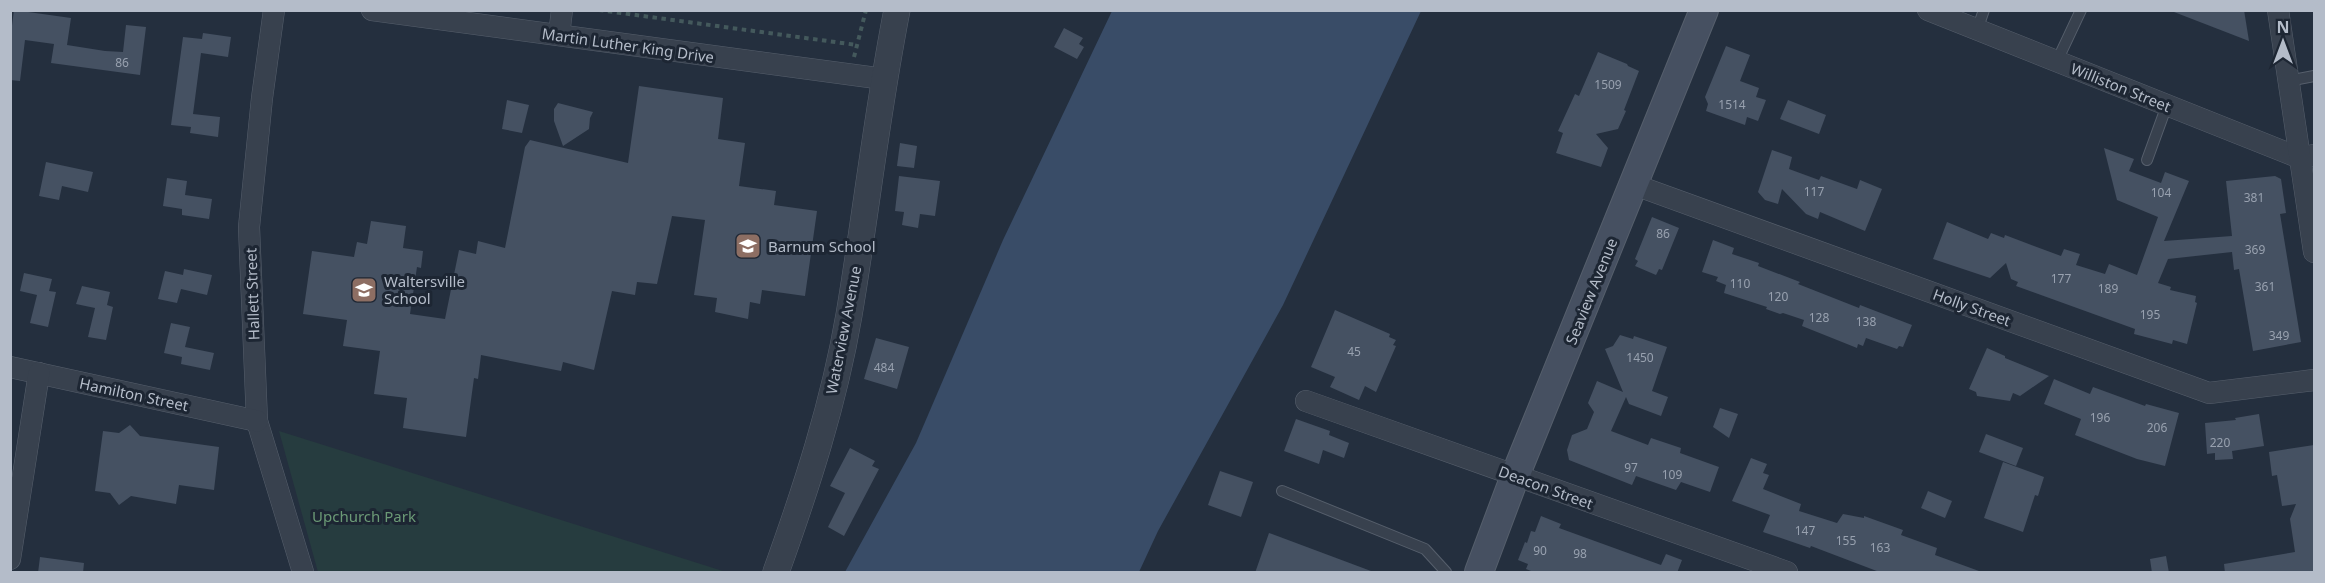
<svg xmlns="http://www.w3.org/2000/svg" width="2325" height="583" font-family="'Noto Sans',sans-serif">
<rect width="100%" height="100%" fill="#242f3e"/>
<!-- green -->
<polygon fill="#263c3f" points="279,431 726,572 318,572"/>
<!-- water -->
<polygon fill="#394c67" points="1112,11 1421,11 1283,305 1158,531 1139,572 845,572 916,443 1003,240"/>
<!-- building -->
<g fill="#455162">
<polygon points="14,10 71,18 67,45 105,51 123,52 126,25 146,27 140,75 51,63 54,44 25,40 20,81 10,80 10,41"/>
<polygon points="2174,10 2244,10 2249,41 2174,12"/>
<polygon points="1064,28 1083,38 1079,44 1084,47 1077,59 1054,47"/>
<polygon points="203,33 231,37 228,57 201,53 193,114 220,117 218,137 190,133 191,127 171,125 183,37 202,39"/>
<polygon points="1726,46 1750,55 1740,81 1759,88 1756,97 1766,100 1758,121 1747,117 1745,125 1706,111 1708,104 1705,97"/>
<polygon points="1598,52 1627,64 1628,66 1639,71 1624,110 1626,111 1618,129 1596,134 1608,148 1601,167 1556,153 1563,133 1558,131 1575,94 1579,96"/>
<polygon points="639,86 723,98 718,139 745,143 739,186 776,191 774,205 817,211 805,296 762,290 760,304 750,302 748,319 715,312 717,298 694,295 705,220 672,216 657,284 637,282 635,295 612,291 594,370 563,362 561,371 481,355 478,379 474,378 466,437 403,428 407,398 374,394 380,351 343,346 347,320 303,314 312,251 354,257 357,242 367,244 371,221 406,226 403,248 423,251 421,268 417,267 410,314 445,319 459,250 476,254 478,241 505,248 525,147 530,140 628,163"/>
<polygon points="507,100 529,105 522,133 502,129"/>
<polygon points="1788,100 1826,115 1819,134 1780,119"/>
<polygon points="558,103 593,112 590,118 589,129 563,146 554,121 554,109"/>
<polygon points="900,143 917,146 914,168 897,166"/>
<polygon points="2104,148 2134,159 2129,171 2161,183 2165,172 2189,181 2164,241 2232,236 2226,181 2275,176 2281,179 2286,213 2280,214 2301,342 2253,351 2239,269 2234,270 2232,252 2168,259 2158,283 2171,287 2170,290 2196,296 2195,302 2197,303 2187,344 2173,340 2172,344 2134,334 2135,329 2016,286 2018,282 2011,279 2006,263 1990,278 1933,259 1947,222 1988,239 1991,233 2004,238 2005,235 2061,256 2064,249 2080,254 2076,265 2105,274 2109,264 2137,275 2158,217 2117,200"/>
<polygon points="1772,150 1792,157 1789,169 1819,180 1821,176 1857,189 1860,180 1882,189 1865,231 1820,212 1818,219 1806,214 1782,189 1778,204 1765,200 1758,192"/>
<polygon points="46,162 93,172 88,192 62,186 59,200 39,196"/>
<polygon points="899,176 940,181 935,216 920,214 918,228 902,225 904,212 895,211"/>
<polygon points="167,178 187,181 185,195 212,199 209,219 182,215 182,209 163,206"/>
<polygon points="1652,217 1679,228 1662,270 1659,269 1656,275 1635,266 1638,261 1635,259"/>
<polygon points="1713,240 1734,248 1732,254 1759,263 1758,266 1800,282 1798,284 1859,308 1860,305 1912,325 1903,347 1899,346 1897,349 1866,338 1863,346 1858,344 1857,348 1802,326 1804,320 1783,313 1780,314 1766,309 1767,307 1724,293 1726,285 1716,281 1718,277 1702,272"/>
<polygon points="184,269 212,275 207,295 181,289 177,303 158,299 165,271 183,275"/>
<polygon points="24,273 52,279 49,291 56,292 48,327 30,323 37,295 20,291"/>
<polygon points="82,286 110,292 107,305 113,307 106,340 88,337 95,308 76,304"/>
<polygon points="1335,310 1390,334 1389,337 1396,340 1393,345 1396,346 1376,392 1365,386 1359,400 1330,387 1335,377 1311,367"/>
<polygon points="171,323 190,327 185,347 214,353 210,370 181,364 182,357 164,353"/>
<polygon points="1620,335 1633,339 1634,336 1667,347 1652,391 1668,397 1661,416 1629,404 1626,397 1611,431 1648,445 1651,438 1681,448 1680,453 1719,467 1710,492 1681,482 1676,490 1636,476 1632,485 1569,460 1567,450 1572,435 1587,429 1594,412 1588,403 1597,381 1623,392 1605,349 1613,346"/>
<polygon points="876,338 909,347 897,389 864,379"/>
<polygon points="1987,348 2005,356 2005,358 2049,376 2020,396 2013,393 2010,401 1977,396 1976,392 1969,389"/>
<polygon points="2054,379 2090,394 2093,387 2145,406 2146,404 2179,413 2165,466 2137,459 2075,435 2081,419 2044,404"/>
<polygon points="1720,408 1738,414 1729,438 1713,427"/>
<polygon points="2259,414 2264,446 2232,451 2233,459 2215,460 2215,453 2207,454 2205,423 2236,420 2235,418"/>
<polygon points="1296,419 1330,431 1329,435 1349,443 1344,458 1323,450 1319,464 1284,451"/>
<polygon points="130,425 140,436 219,447 214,490 179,485 176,504 131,496 119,505 110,493 95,491 103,431 119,433"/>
<polygon points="1986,434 2023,448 2016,466 1979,452"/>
<polygon points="2314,445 2314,573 2225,573 2224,564 2295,552 2290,519 2296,504 2282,506 2277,475 2272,476 2269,452"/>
<polygon points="850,448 875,461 872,466 879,469 844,536 828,527 845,493 830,486"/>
<polygon points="1751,458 1767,464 1763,473 1769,475 1763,489 1801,504 1799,511 1837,523 1843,514 1864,518 1864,516 1903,530 1901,535 1937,548 1935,555 1979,571 1978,573 1882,573 1811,546 1810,548 1763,532 1770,515 1732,501"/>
<polygon points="2003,462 2044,477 2038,496 2035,495 2023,532 1984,518"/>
<polygon points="1220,471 1253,482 1241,517 1208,505"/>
<polygon points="1928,491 1952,501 1945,518 1921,508"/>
<polygon points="1541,516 1561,524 1559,528 1661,565 1666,554 1682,560 1677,573 1536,573 1526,569 1528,564 1518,560 1525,542 1527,543 1531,531 1535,532"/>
<polygon points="1269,533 1371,571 1371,573 1255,573"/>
<polygon points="2166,556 2169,573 2152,573 2150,559"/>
<polygon points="40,557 84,563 83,573 38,573"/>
</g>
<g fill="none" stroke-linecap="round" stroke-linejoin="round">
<!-- service casing -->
<g stroke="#565f6c" stroke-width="12">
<g id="service">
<polyline points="1977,30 1984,10"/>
<polyline points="2057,61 2081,10"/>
<polyline points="2288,81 2314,76"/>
<polyline points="2147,160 2167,105"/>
<polyline points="1282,491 1425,549 1446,572"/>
</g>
</g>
<!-- minor casing -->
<g stroke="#565f6c" stroke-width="22">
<g id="minor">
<polyline points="274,10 262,98 249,227 257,421 303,572"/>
<polyline points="372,10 884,79"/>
<polyline points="1928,10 2300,158 2314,155"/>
<polyline points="2278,10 2314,252"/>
<polyline points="559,35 562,10"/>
<polyline points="1635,185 2209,393 2314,380"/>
<polyline points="10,367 257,421"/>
<polyline points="1306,401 1787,572"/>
<polyline points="10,559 39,373"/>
</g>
</g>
<!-- tertiary casing -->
<g stroke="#565f6c" stroke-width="27">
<path id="tertiary" d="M776,572C806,489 834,403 849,315C866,214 877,111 897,10"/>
</g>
<!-- secondary casing -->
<g stroke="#565f6c" stroke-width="30">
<polyline id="secondary" points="1479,572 1515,476 1704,10"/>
</g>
<!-- path -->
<g stroke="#44595c" stroke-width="4" stroke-dasharray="4.5 4.5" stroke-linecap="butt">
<polyline points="599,10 857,45"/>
<polyline points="854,57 866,10"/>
</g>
<!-- service -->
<use href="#service" stroke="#38414e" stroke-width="10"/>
<!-- minor -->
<use href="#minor" stroke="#38414e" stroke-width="21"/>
<!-- tertiary -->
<use href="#tertiary" stroke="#38414e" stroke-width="26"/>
<!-- secondary -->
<use href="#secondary" stroke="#465061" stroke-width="28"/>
</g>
<!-- icons -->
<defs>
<g id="school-square" transform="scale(1.35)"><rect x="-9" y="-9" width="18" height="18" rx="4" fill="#8d6e63" stroke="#1d2633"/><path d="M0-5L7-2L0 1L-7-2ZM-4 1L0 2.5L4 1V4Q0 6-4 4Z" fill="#fff"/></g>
</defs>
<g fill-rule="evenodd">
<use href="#school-square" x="748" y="246"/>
<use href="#school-square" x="364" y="290"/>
</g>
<g text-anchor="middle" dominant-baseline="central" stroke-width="6" stroke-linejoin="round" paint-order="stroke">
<!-- number labels -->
<g font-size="12" fill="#98a1af">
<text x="122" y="62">86</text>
<text x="1608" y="84">1509</text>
<text x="1732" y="104">1514</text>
<text x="1814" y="191">117</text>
<text x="2161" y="192">104</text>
<text x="2254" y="197">381</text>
<text x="1663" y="233">86</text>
<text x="2255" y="249">369</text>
<text x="2061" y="278">177</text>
<text x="1740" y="283">110</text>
<text x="2265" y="286">361</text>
<text x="2108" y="288">189</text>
<text x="1778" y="296">120</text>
<text x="2150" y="314">195</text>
<text x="1819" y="317">128</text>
<text x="1866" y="321">138</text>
<text x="2279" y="335">349</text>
<text x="1354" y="351">45</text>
<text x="1640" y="357">1450</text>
<text x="884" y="367">484</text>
<text x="2100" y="417">196</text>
<text x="2157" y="427">206</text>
<text x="2220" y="442">220</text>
<text x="1631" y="467">97</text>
<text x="1672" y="474">109</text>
<text x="1805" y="530">147</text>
<text x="1846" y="540">155</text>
<text x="1880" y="547">163</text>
<text x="1540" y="550">90</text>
<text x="1580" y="553">98</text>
</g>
<!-- street labels -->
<g font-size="15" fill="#b4bcc9" stroke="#1d2633">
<text transform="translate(628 45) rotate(8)">Martin Luther King Drive</text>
<text transform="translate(2121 87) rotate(22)">Williston Street</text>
<text transform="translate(1591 291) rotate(-68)">Seaview Avenue</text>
<text transform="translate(252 294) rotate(-92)">Hallett Street</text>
<text transform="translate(1972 307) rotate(20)">Holly Street</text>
<text transform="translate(843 330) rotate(-79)">Waterview Avenue</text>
<text transform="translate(134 394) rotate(12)">Hamilton Street</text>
<text transform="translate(1546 487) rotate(20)">Deacon Street</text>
</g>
<!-- poi labels -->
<g font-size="15" fill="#b4bcc9" stroke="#1d2633" text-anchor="start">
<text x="768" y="246">Barnum School</text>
<text x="384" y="281">Waltersville<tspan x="384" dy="17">School</tspan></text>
</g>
<!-- park labels -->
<g font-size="15" fill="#6b9a76" stroke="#1d2633">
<text x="364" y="516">Upchurch Park</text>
</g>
</g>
<!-- border -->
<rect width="2325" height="583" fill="none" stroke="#b4bcc9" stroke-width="24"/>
<!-- north arrow -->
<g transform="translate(2283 42)" stroke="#1d2633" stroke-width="4.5" paint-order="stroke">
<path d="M0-4.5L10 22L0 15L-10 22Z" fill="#b4bcc9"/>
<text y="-9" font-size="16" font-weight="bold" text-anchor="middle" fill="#b4bcc9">N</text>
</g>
</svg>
